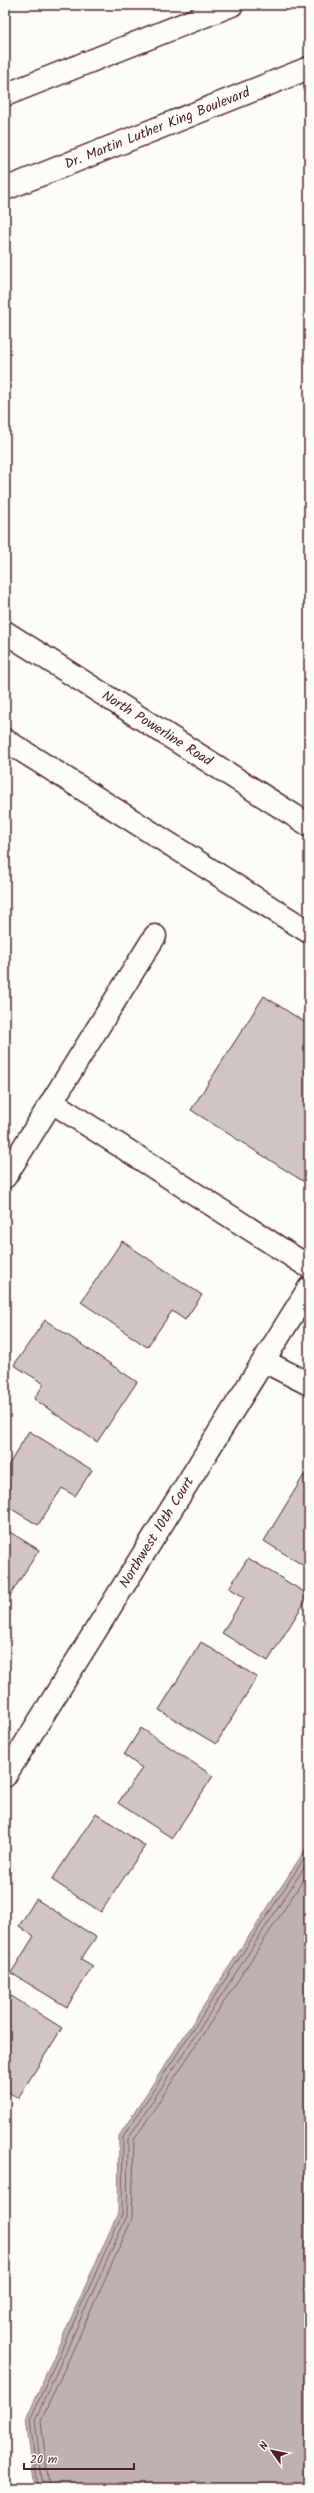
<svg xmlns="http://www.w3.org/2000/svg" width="314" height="2493" font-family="Kalam,sans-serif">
<rect width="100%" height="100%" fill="#fdfcf7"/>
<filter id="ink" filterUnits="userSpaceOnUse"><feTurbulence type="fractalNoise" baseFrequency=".025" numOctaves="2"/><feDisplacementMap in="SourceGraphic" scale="8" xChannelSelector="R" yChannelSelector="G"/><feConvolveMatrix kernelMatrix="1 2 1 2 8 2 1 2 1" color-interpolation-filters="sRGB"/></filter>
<g filter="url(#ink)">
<!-- water -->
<polygon fill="#c0b1b1" stroke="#91777b" points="309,1844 309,2488 35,2488 26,2419 118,2213 119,2136"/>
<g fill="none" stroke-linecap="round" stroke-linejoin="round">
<!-- shore -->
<g stroke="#795961" stroke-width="1">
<polyline points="38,2488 30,2420 122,2214 123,2137 309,1851"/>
<polyline points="43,2488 35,2420 127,2216 128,2139 309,1860"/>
<polyline points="49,2488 41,2421 132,2219 134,2140 309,1871"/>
</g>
</g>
<!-- building -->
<g fill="#d0c5c4" stroke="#4a1f2b">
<polygon points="264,996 309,1025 309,1185 191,1110"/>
<polygon points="122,1241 202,1295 185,1320 172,1311 147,1347 81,1302"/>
<polygon points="45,1320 137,1382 97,1442 34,1399 44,1384 14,1365"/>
<polygon points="29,1431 92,1470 75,1496 62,1488 38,1525 5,1505 5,1471"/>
<polygon points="304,1475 309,1478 309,1569 264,1541"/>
<polygon points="5,1529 39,1550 5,1603"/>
<polygon points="248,1558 309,1595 268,1661 222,1633 244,1597 229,1588"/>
<polygon points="201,1642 257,1677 216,1744 159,1710"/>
<polygon points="141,1728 213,1776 172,1838 118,1803 142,1768 124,1755"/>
<polygon points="96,1813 145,1846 101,1912 52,1880"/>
<polygon points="36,1899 96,1937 81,1959 93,1966 67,2007 11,1973 34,1936 19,1926"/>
<polygon points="5,1992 62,2028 18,2098 5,2090"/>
<polygon points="5,2117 9,2119 5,2125"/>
</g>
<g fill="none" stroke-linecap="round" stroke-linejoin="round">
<!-- minor casing -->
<g stroke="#4a1f2b" stroke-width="25">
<g id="minor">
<polyline points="52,1102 309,1267"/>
<polyline points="5,1177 155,936"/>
<polyline points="264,1361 309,1384"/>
<path id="s1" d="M5,1776L309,1288"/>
</g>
</g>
<!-- major casing -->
<g stroke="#4a1f2b" stroke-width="25">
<g id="major">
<polyline points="5,95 232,5"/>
<path id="s2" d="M5,189L309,68"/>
<path id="s3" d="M5,632L309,825"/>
<polyline points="5,740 309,932"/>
</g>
</g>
<!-- minor -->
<use href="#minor" stroke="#fdfcf7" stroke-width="22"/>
<!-- major -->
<use href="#major" stroke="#fdfcf7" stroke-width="22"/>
</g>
</g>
<g text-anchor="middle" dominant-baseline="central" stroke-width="3" stroke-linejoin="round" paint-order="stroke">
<!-- street labels -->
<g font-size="14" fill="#4a1f2b" stroke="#fdfcf7">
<text stroke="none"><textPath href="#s2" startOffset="164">Dr. Martin Luther King Boulevard</textPath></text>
<text stroke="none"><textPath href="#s3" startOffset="180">North Powerline Road</textPath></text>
<text stroke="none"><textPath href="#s1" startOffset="287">Northwest 10th Court</textPath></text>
</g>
</g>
<!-- margin -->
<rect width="314" height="2493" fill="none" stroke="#fdfcf7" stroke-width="20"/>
<rect x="10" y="10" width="294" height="2473" fill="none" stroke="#4a1f2b" stroke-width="1.5" filter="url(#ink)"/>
<!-- north arrow -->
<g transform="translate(272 2451) rotate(303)" stroke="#fdfcf7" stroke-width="3" paint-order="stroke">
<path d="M0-3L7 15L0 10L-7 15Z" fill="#4a1f2b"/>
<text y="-6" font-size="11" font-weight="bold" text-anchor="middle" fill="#4a1f2b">N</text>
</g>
<!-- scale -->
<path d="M24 2463v6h110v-6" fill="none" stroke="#4a1f2b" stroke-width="2"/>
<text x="30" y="2463" font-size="12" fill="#4a1f2b" stroke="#fdfcf7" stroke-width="3" paint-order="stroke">20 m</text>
</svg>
